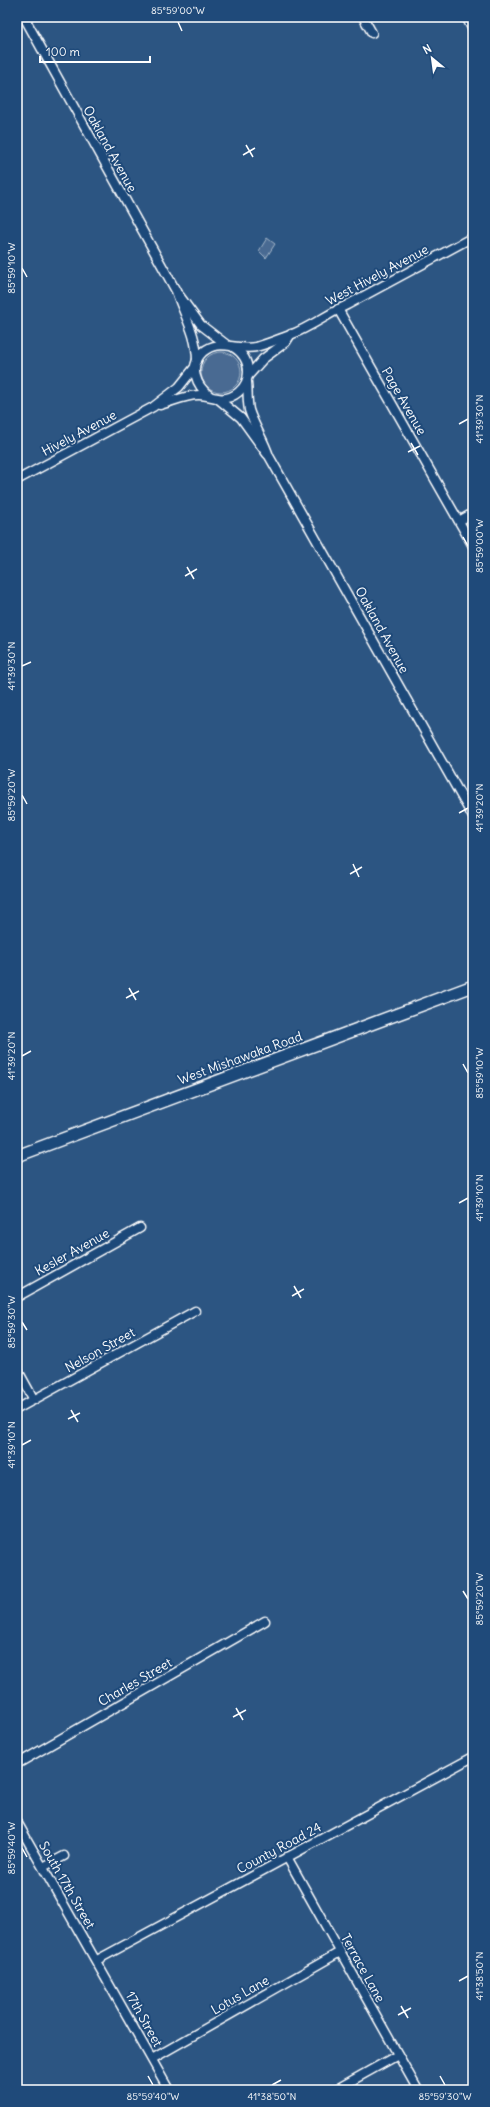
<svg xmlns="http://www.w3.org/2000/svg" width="490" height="2107" font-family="Delius,sans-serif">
<defs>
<pattern id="park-crowns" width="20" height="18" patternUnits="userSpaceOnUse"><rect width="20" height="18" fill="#486b92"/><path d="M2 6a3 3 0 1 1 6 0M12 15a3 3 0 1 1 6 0" fill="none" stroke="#6381a2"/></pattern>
</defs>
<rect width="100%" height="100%" fill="#2c5582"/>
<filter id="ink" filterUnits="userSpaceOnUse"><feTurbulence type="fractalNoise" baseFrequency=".025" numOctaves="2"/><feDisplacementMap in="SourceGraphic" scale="8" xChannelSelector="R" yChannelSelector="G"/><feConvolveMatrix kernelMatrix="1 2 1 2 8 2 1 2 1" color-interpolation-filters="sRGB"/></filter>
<g filter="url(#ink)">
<!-- grass -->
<circle fill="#486b92" stroke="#a4b5c8" cx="221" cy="372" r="20"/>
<!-- park -->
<polygon fill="url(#park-crowns)" stroke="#a4b5c8" points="267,238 275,244 266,258 259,251"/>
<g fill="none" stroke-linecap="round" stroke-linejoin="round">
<!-- minor casing -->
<g stroke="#fff" stroke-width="11">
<g id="minor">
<path d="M24,17L176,291C184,315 197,335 197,361"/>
<polyline points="363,17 372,33"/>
<polyline points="466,17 473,30"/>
<polyline points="179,295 201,325 227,345"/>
<polyline points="338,309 473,546"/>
<polyline points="248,376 263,359 286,342 291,334"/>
<path d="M247,382C248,391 247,400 249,410C254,426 264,440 269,456L473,817"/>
<path d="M210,396C196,386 188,366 203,352C219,338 237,351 256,347C267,344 279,339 290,335C309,328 328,314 347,305C389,282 431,260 473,237"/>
<polyline points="217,398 241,418 267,454"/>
<path d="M160,405C172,402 185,395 199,395C205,395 211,397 217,398C233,401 248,388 248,372C248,361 243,353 233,347"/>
<polyline points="17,480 153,407 179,387 195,367"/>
<polyline points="459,521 473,513"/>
<polyline points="17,1297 140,1228"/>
<polyline points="17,1369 34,1400"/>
<polyline points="17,1409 195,1311"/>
<polyline points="17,1764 265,1621"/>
<polyline points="17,1822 169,2090"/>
<polyline points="287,1857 418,2090"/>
<polyline points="43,1867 64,1856"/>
<polyline points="97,1960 473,1757"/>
<polyline points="152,2059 340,1952"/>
<polyline points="335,2090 398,2055"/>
</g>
</g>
<!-- major casing -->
<g stroke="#fff" stroke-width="14">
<polyline id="major" points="17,1156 473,986"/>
</g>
<!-- minor -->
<use href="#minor" stroke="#1f4a7a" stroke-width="8"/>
<!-- major -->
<use href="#major" stroke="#1f4a7a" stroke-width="11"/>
</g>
</g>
<!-- ticks -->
<path fill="none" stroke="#fff" stroke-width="1.5" d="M178,22L182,31M246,145L253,157M243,155L255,148M22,268L27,277M459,424L468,419M411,443L418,455M408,452L420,446M463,537L468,546M187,567L194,579M185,576L197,569M22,666L31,662M22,795L27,804M459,813L468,808M353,864L359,877M350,874L362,867M129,988L136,1000M126,998L139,991M22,1056L31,1051M463,1064L468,1073M459,1203L468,1198M294,1286L301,1298M292,1296L304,1289M22,1322L27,1330M71,1410L78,1422M68,1419L80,1413M22,1445L31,1440M463,1591L468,1599M236,1708L243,1720M233,1717L246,1710M22,1848L27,1857M459,1981L468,1976M401,2006L408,2018M398,2015L411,2008M148,2076L153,2085M440,2076L445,2085M272,2085L281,2080"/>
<g text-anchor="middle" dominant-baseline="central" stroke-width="4" stroke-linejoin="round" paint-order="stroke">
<!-- street labels -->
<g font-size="13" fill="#fff" stroke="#1f4a7a">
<text transform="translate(110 149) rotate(61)">Oakland Avenue</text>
<text transform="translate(377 275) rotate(-28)">West Hively Avenue</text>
<text transform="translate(404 401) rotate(60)">Page Avenue</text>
<text transform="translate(79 433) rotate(-28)">Hively Avenue</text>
<text transform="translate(382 630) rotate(61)">Oakland Avenue</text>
<text transform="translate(240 1058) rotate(-20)">West Mishawaka Road</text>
<text transform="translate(72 1252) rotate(-29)">Kesler Avenue</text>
<text transform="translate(100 1350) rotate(-29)">Nelson Street</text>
<text transform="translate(135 1682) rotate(-30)">Charles Street</text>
<text transform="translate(279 1848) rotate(-28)">County Road 24</text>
<text transform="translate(67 1885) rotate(60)">South 17th Street</text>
<text transform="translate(363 1968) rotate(61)">Terrace Lane</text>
<text transform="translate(240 1995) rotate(-30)">Lotus Lane</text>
<text transform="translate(144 2019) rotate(61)">17th Street</text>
</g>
</g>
<!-- margin -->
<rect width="490" height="2107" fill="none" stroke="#1f4a7a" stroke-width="44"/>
<!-- north arrow -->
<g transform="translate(432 58) rotate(331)" stroke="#1f4a7a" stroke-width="3" paint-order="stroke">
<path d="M0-3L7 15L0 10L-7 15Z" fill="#ffffff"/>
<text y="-6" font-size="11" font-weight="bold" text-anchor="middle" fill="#ffffff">N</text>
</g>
<!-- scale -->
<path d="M40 56v6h110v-6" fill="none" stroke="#ffffff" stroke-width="2"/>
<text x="46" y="56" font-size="12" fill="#ffffff" stroke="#1f4a7a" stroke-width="3" paint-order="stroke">100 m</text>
<rect x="22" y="22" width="446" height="2063" fill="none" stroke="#fff" stroke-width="1.5"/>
<g font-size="10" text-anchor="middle" fill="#fff">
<text x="178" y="14">85°59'00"W</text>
<text transform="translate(11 268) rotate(-90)" y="4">85°59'10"W</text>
<text transform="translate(479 419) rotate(-90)" y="4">41°39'30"N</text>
<text transform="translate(479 546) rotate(-90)" y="4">85°59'00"W</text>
<text transform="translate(11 666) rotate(-90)" y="4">41°39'30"N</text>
<text transform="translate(11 795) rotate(-90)" y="4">85°59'20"W</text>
<text transform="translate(479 808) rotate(-90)" y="4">41°39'20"N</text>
<text transform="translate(11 1056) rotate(-90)" y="4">41°39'20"N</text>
<text transform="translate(479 1073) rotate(-90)" y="4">85°59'10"W</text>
<text transform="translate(479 1198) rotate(-90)" y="4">41°39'10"N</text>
<text transform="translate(11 1322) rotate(-90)" y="4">85°59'30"W</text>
<text transform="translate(11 1445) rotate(-90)" y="4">41°39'10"N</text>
<text transform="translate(479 1599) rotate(-90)" y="4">85°59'20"W</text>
<text transform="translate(11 1848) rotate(-90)" y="4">85°59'40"W</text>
<text transform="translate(479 1976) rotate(-90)" y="4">41°38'50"N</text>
<text x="153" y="2100">85°59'40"W</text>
<text x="272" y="2100">41°38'50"N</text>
<text x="445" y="2100">85°59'30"W</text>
</g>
</svg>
